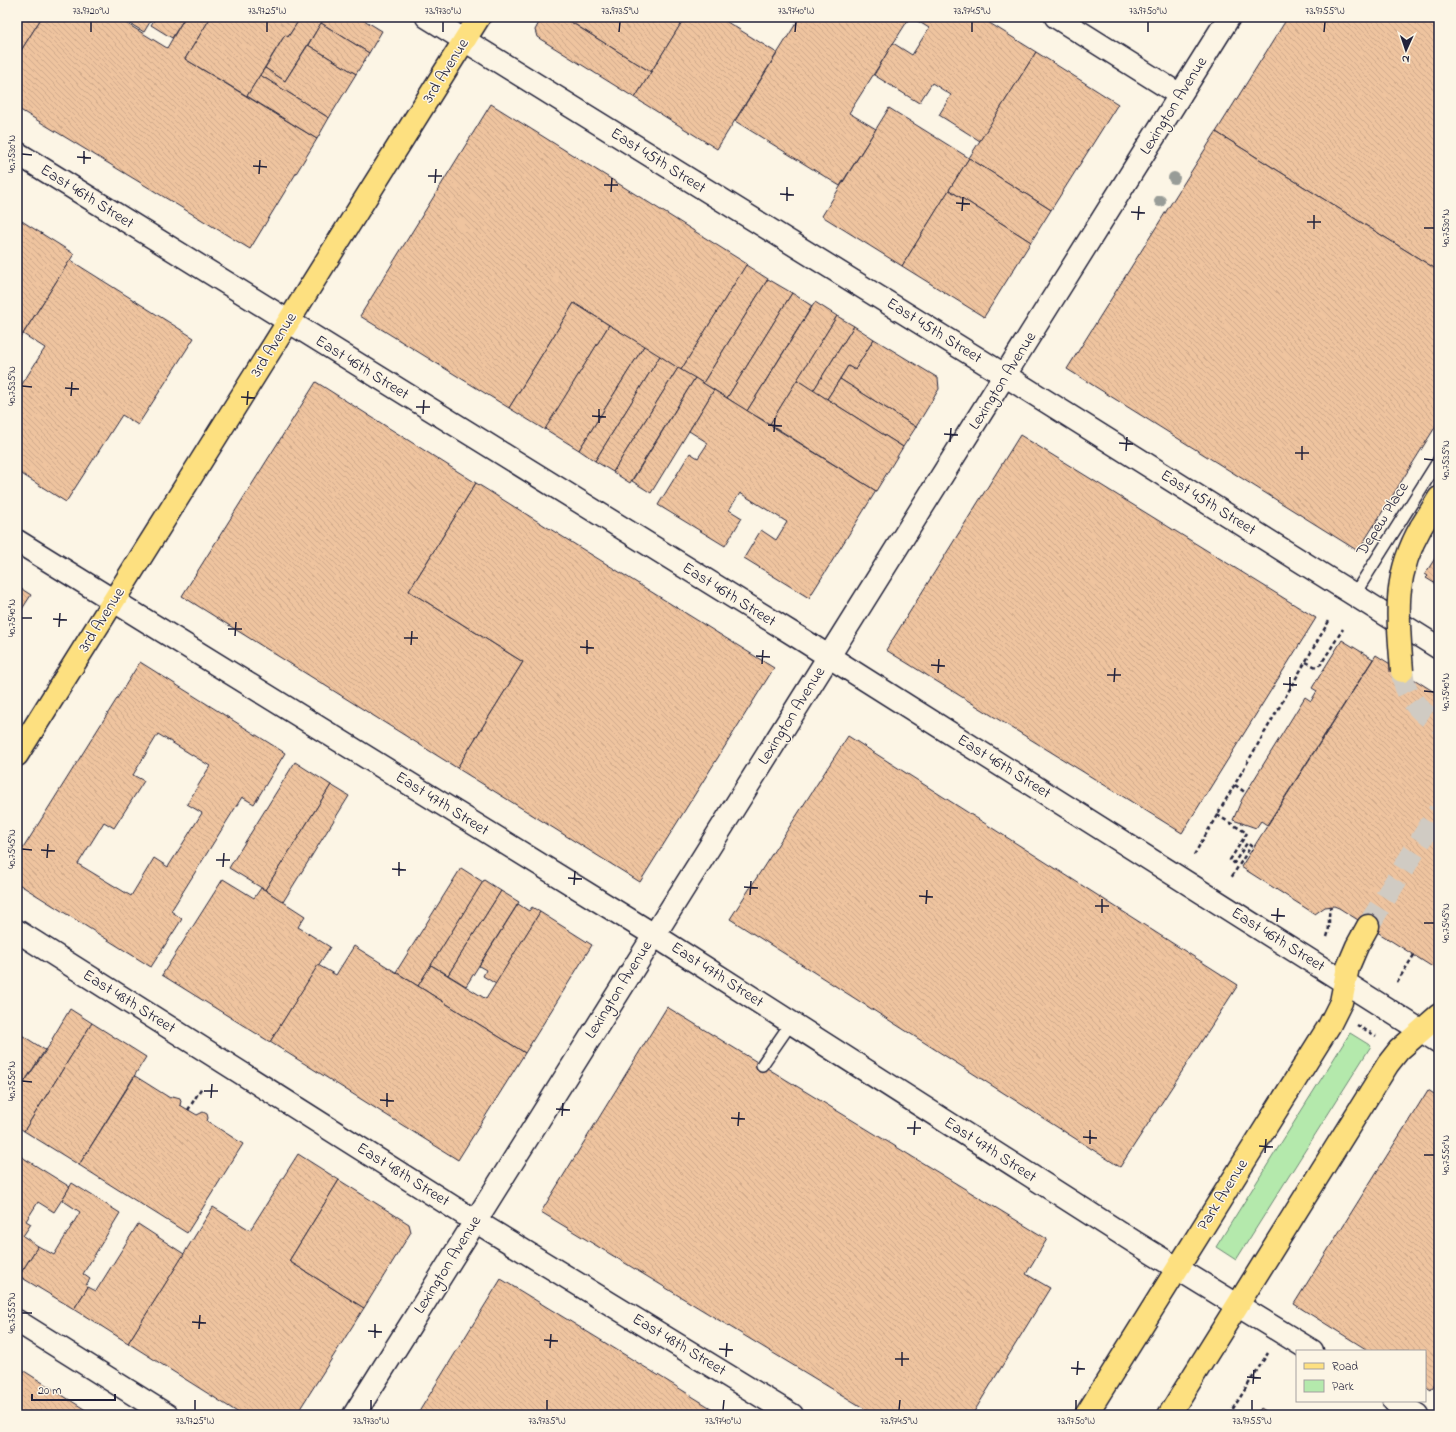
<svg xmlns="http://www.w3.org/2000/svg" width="1456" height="1432" font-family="'Indie Flower',sans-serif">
<defs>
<pattern id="building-back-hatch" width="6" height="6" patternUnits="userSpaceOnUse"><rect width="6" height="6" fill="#efc49f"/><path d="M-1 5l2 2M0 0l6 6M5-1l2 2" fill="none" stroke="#cda88a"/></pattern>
</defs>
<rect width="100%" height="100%" fill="#fcf5e5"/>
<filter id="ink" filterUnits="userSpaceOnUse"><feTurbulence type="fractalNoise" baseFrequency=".025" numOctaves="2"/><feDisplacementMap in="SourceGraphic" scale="8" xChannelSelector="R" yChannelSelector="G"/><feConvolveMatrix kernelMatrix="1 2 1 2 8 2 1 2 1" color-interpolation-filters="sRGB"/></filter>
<g filter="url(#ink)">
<!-- green -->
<polygon fill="#b4e9ac" stroke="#6b8674" points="1350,1033 1371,1046 1236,1260 1216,1247"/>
<!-- building -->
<g fill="url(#building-back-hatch)" stroke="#22223b" fill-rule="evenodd">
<polygon points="17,17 42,17 17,57"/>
<polygon points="42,17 116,17 167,48 185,17 211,17 185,59 317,139 250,249 17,108 17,57"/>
<polygon points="119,17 153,17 144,32"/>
<polygon points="156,17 185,17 172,38 151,25"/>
<polygon points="211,17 301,17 288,37 285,35 247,96 185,59"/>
<polygon points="301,17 325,17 285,81 265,68 285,35 288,37"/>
<polygon points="325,17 359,17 382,31 369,53 321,23"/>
<polygon points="542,17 563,17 651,72 635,98 537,37 535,30"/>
<polygon points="563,17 680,17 684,19 651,72"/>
<polygon points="685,17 719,17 777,53 717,149 635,98"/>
<polygon points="800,17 910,17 849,113 876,129 840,186 735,121"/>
<polygon points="911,17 980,17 1036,52 980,141 939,115 951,95 932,83 919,103 874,75 893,43 912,55 929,28"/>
<polygon points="1288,17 1439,17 1439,271 1216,132"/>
<polygon points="321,23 369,53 356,74 308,45"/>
<polygon points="308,45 356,74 329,118 260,75 265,68 285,81"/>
<polygon points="1036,52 1118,104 1051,210 969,158"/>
<polygon points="260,75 329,118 317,139 247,96"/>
<polygon points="491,104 747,264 681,370 574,303 509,408 360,316"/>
<polygon points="889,108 969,158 902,266 822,216"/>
<polygon points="1216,132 1439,271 1439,421 1358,551 1067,369"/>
<polygon points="969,158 1051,210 1031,242 949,190"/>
<polygon points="949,190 1031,242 984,317 902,266"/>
<polygon points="17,218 74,254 17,343"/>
<polygon points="70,260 194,338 138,425 122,415 66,502 17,471 17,392 45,348 23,334"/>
<polygon points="746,265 768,279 703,383 681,370"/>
<polygon points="768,279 792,293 727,398 703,383"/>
<polygon points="792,293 812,306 747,411 727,398"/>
<polygon points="815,302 837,316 770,424 747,411"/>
<polygon points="574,303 609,325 545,430 509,408"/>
<polygon points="837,316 854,326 813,391 797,380"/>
<polygon points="609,325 644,346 579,450 545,429"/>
<polygon points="854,326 874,339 855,370 848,366 827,399 813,391"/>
<polygon points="874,339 938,378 939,389 916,427 840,379 848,366 855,370"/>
<polygon points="644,346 660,356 595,461 579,450"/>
<polygon points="660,356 678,368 613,472 595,461"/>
<polygon points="678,368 695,378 630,483 613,472"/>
<polygon points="695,378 714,390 651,493 632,481"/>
<polygon points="840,379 916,427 903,447 827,399"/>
<polygon points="797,380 903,447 876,491 770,424"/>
<polygon points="316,382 476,483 409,591 523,662 457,768 182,596"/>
<polygon points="714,390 876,491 809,598 744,558 761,530 776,540 787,522 740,493 729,510 742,518 725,546 658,505 690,453 698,458 708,443 689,431"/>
<polygon points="1020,435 1316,618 1182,833 886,650"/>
<polygon points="476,483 774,668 640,882 457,768 523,662 409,591"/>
<polygon points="1439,552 1439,586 1426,578 1428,576 1425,574"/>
<polygon points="17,586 31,595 17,617"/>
<polygon points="1342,640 1373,659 1267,825 1261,821 1256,828 1233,820 1242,799 1305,697 1311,701 1317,691 1312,688"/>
<polygon points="1376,655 1439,695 1439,971 1339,908 1334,906 1325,907 1315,914 1241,867"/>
<path d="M140,662L285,753L254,804L242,797L171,911L182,919L151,967L17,883V858ZM158,734L210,766L187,804L202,813L168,867L154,858L131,896L78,864L104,822L114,828L144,781L133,775Z"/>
<polygon points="848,736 1238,985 1120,1167 730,919"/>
<polygon points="295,762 331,785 265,890 229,868"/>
<polygon points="331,785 349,796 283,902 265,890"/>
<polygon points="461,868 483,882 418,986 396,972"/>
<polygon points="223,879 254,898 261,888 265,890 305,916 298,927 330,947 270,1042 162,975"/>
<polygon points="484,880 501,891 448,975 431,965"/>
<polygon points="501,891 519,902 466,986 448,975"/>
<polygon points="518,904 529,911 532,907 540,912 496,984 483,976 486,970 479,966"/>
<polygon points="540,912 592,945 525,1053 418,986 431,965 486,999"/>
<polygon points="354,946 525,1053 458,1160 270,1042 318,965 336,975"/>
<polygon points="667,1007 1047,1239 1026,1274 1050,1288 972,1415 950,1415 943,1411 940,1415 875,1415 541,1212"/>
<polygon points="70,1009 92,1023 24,1131 17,1126 17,1093 53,1040 52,1039"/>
<polygon points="92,1023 146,1057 79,1165 24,1131"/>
<polygon points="17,1032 45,1050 17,1093"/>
<polygon points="135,1076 170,1098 173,1096 180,1098 181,1101 180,1105 197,1115 203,1112 207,1114 208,1118 207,1121 243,1144 187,1233 79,1165"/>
<polygon points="1428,1090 1439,1097 1439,1377 1431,1390 1425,1386 1425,1351 1369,1351 1294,1304"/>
<polygon points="17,1154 70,1187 54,1212 38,1202 26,1221 31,1224 23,1236 38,1246 19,1276 17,1274"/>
<polygon points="298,1154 339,1180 289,1261 364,1308 296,1415 242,1415 128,1343 213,1207 250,1230"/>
<polygon points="339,1180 409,1224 411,1232 364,1308 289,1261"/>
<polygon points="72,1183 120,1213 83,1274 90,1279 86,1285 88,1287 74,1309 19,1276 38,1246 54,1255 80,1212 62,1200"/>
<polygon points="138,1224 184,1254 128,1343 74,1309 88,1287 96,1291"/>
<polygon points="501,1279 661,1377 722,1415 417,1415"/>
<polygon points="17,1367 24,1371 17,1383"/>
<polygon points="24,1371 84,1409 80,1415 17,1415 17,1383"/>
<polygon points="1261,1408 1272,1415 1256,1415"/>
<polygon points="84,1409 93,1415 80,1415"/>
</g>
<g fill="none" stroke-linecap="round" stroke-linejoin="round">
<!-- primary-tunnel -->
<g stroke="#d0cbc3" stroke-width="22" stroke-dasharray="22 11" stroke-linecap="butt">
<path d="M1402,671C1405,697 1418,711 1439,724"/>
<polyline points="1368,926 1439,811"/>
</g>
<!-- lane casing -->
<g stroke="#22223b" stroke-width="14">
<g id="lane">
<polyline points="1354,595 1439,460"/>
<polyline points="762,1065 791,1023"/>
</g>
</g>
<!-- street casing -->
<g stroke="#22223b" stroke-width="25">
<g id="street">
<polyline points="1056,17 1180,95"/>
<polyline points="17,541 654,935 1136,1243 1312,1351"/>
<polyline points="17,931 475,1221 792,1415"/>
<polyline points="1394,1401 1417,1415"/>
</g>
</g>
<!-- secondary casing -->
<g stroke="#22223b" stroke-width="25">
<g id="secondary">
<polyline points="427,17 1006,376 1439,648"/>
<polyline points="17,153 798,637 1439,1042"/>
<polyline points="17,1321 167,1415"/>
<polyline points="354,1415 1229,17"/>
</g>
</g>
<!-- primary casing -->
<g stroke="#22223b" stroke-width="25">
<g id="primary">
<polyline points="1421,527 1439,498"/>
<polyline points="17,755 479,17"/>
<polyline points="1086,1415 1329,1026 1341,1002 1348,967 1357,946 1368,926"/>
<polyline points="1169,1415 1388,1064 1399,1050 1439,1015"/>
</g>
</g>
<!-- path -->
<g stroke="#22223b" stroke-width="2.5" stroke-dasharray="4 3" stroke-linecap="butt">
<polyline points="1306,662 1316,667 1321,664 1343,629"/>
<polyline points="1235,785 1246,793"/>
<polyline points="1217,815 1247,833 1230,860 1234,863 1247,843 1251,846 1231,878"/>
<polyline points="1194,855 1329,621"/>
<path d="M1327,937C1331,926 1327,916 1331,906"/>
<polyline points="1397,982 1414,955"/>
<polyline points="1357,1025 1376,1036"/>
<polyline points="188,1110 202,1087"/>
<polyline points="1229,1415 1268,1353"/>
</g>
<!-- lane -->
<use href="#lane" stroke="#fcf5e5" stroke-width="11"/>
<!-- street -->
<use href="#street" stroke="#fcf5e5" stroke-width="22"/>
<!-- secondary -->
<use href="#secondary" stroke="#fcf5e5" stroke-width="22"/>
<!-- primary -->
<use href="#primary" stroke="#fde080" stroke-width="22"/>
<!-- primary-bridge casing -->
<g stroke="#22223b" stroke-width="25" stroke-linecap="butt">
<path id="primary-bridge" d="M1402,671C1398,616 1392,578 1421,527"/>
</g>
<!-- primary-bridge -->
<use href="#primary-bridge" stroke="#fde080" stroke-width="22"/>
</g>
<!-- trees -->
<g fill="#989c97">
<circle cx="1174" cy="178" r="6"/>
<circle cx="1160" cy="201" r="6"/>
</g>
</g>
<!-- ticks -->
<path fill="none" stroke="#22223b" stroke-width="1.5" d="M91,32V22M267,32V22M443,32V22M619,32L620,22M795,32L796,22M972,32V22M1148,32V22M1324,32L1325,22M22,154L32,155M77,157L91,158M84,164V151M253,166L267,167M259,174L260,160M428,176H442M435,183L436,169M604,185H618M611,192L612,178M780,194L794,195M787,201V187M956,203L970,204M962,211L963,197M1131,212L1145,213M1138,220L1139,206M1307,222H1321M1424,228H1434M1314,229V215M22,386L32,387M65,388L79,389M71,396L72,382M241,397L255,398M247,405L248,391M416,407H430M423,414L424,400M592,416L606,417M599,423V409M768,425L782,426M774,432L775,418M944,434L958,435M950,442L951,428M1119,443L1133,444M1126,451L1127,437M1295,453H1309M1424,459L1434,460M1302,460V446M22,618H32M53,619L67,620M59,627L60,613M228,629H242M235,636L236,622M404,638H418M411,645L412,631M580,647L594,648M587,654V640M756,656L770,657M762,664L763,650M931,665L945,666M938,673L939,659M1107,675H1121M1114,682L1115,668M1283,684L1297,685M1290,691V677M1424,691L1434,692M22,849L32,850M41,850L55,851M47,858L48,844M216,860H230M223,867L224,853M392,869L406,870M399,876V862M568,878L582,879M574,885L575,871M744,887L758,888M750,895L751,881M919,896L933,897M926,904L927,890M1095,906H1109M1102,913V899M1271,915L1285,916M1277,922L1278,908M1424,923H1434M22,1081L32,1082M204,1091H218M211,1098L212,1084M380,1100L394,1101M387,1107V1093M556,1109L570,1110M562,1116L563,1103M731,1118L745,1119M738,1126L739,1112M907,1128H921M914,1135L915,1121M1083,1137L1097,1138M1090,1144V1130M1259,1146L1273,1147M1265,1153L1266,1139M1424,1155H1434M22,1313H32M192,1322L206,1323M199,1329L200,1315M368,1331L382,1332M375,1338V1324M544,1340L558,1341M550,1348L551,1334M719,1349L733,1350M726,1357L727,1343M895,1359H909M902,1366V1352M1071,1368L1085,1369M1077,1375L1078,1361M1247,1377L1261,1378M1253,1384L1254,1370M195,1410V1400M371,1410V1400M547,1410V1400M723,1410L724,1400M899,1410L900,1400M1076,1410V1400M1252,1410V1400"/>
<g text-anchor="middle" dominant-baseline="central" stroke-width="3" stroke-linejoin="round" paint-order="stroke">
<!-- street labels -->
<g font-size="16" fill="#22223b" stroke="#fcf5e5">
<text transform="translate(446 71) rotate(-58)">3rd Avenue</text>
<text transform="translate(1174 106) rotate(-58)">Lexington Avenue</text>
<text transform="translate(658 161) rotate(32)">East 45th Street</text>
<text transform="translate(87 197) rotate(32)">East 46th Street</text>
<text transform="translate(934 331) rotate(32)">East 45th Street</text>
<text transform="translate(274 345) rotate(-58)">3rd Avenue</text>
<text transform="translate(362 368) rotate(32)">East 46th Street</text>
<text transform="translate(1003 381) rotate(-58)">Lexington Avenue</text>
<text transform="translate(1208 503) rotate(32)">East 45th Street</text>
<text transform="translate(1383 519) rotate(-58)">Depew Place</text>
<text transform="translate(729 595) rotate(32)">East 46th Street</text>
<text transform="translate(102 620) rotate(-58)">3rd Avenue</text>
<text transform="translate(792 716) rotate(-58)">Lexington Avenue</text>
<text transform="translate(1004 767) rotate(32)">East 46th Street</text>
<text transform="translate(442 804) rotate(32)">East 47th Street</text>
<text transform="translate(1278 940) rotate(32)">East 46th Street</text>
<text transform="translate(717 975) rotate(33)">East 47th Street</text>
<text transform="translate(619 990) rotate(-58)">Lexington Avenue</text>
<text transform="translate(129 1002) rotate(32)">East 48th Street</text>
<text transform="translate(990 1150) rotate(33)">East 47th Street</text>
<text transform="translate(403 1175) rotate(32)">East 48th Street</text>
<text transform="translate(1223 1195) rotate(-58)">Park Avenue</text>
<text transform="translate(448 1265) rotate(-58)">Lexington Avenue</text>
<text transform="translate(679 1345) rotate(31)">East 48th Street</text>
</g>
</g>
<!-- margin -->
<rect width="1456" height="1432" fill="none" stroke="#fcf5e5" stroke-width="44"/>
<!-- legend -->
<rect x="1296" y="1350" width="130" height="52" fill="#fcf5e5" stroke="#a5a1a1"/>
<rect x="1304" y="1363" width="20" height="6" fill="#fde080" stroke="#a5a1a1"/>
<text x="1332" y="1370" font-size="12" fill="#22223b">Road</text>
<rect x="1304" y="1380" width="20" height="12" fill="#b4e9ac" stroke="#a5a1a1"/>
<text x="1332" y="1390" font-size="12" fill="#22223b">Park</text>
<!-- north arrow -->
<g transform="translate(1406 50) rotate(183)" stroke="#fcf5e5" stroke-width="3" paint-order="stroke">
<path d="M0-3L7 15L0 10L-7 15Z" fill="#22223b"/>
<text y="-6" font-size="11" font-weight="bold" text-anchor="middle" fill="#22223b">N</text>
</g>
<!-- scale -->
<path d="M32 1394v6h83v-6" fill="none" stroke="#22223b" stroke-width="2"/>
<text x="38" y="1394" font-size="12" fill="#22223b" stroke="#fcf5e5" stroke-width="3" paint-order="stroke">20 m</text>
<rect x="22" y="22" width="1412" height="1388" fill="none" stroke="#22223b" stroke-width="1.5"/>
<g font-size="10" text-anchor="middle" fill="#22223b">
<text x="91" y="14">73.9720°W</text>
<text x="267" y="14">73.9725°W</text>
<text x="443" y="14">73.9730°W</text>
<text x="620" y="14">73.9735°W</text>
<text x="796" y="14">73.9740°W</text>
<text x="972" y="14">73.9745°W</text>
<text x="1148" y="14">73.9750°W</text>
<text x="1325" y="14">73.9755°W</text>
<text transform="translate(11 154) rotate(-90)" y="4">40.7530°N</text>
<text transform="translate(1445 228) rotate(-90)" y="4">40.7530°N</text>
<text transform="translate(11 386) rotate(-90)" y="4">40.7535°N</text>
<text transform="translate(1445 460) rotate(-90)" y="4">40.7535°N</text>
<text transform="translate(11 618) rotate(-90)" y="4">40.7540°N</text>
<text transform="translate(1445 692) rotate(-90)" y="4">40.7540°N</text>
<text transform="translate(11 849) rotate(-90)" y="4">40.7545°N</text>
<text transform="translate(1445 923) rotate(-90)" y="4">40.7545°N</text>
<text transform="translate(11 1081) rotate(-90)" y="4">40.7550°N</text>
<text transform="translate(1445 1155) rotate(-90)" y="4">40.7550°N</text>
<text transform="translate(11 1313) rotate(-90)" y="4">40.7555°N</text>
<text x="195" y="1424">73.9725°W</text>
<text x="371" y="1424">73.9730°W</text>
<text x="547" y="1424">73.9735°W</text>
<text x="723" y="1424">73.9740°W</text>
<text x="899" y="1424">73.9745°W</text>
<text x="1076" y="1424">73.9750°W</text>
<text x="1252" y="1424">73.9755°W</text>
</g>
</svg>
